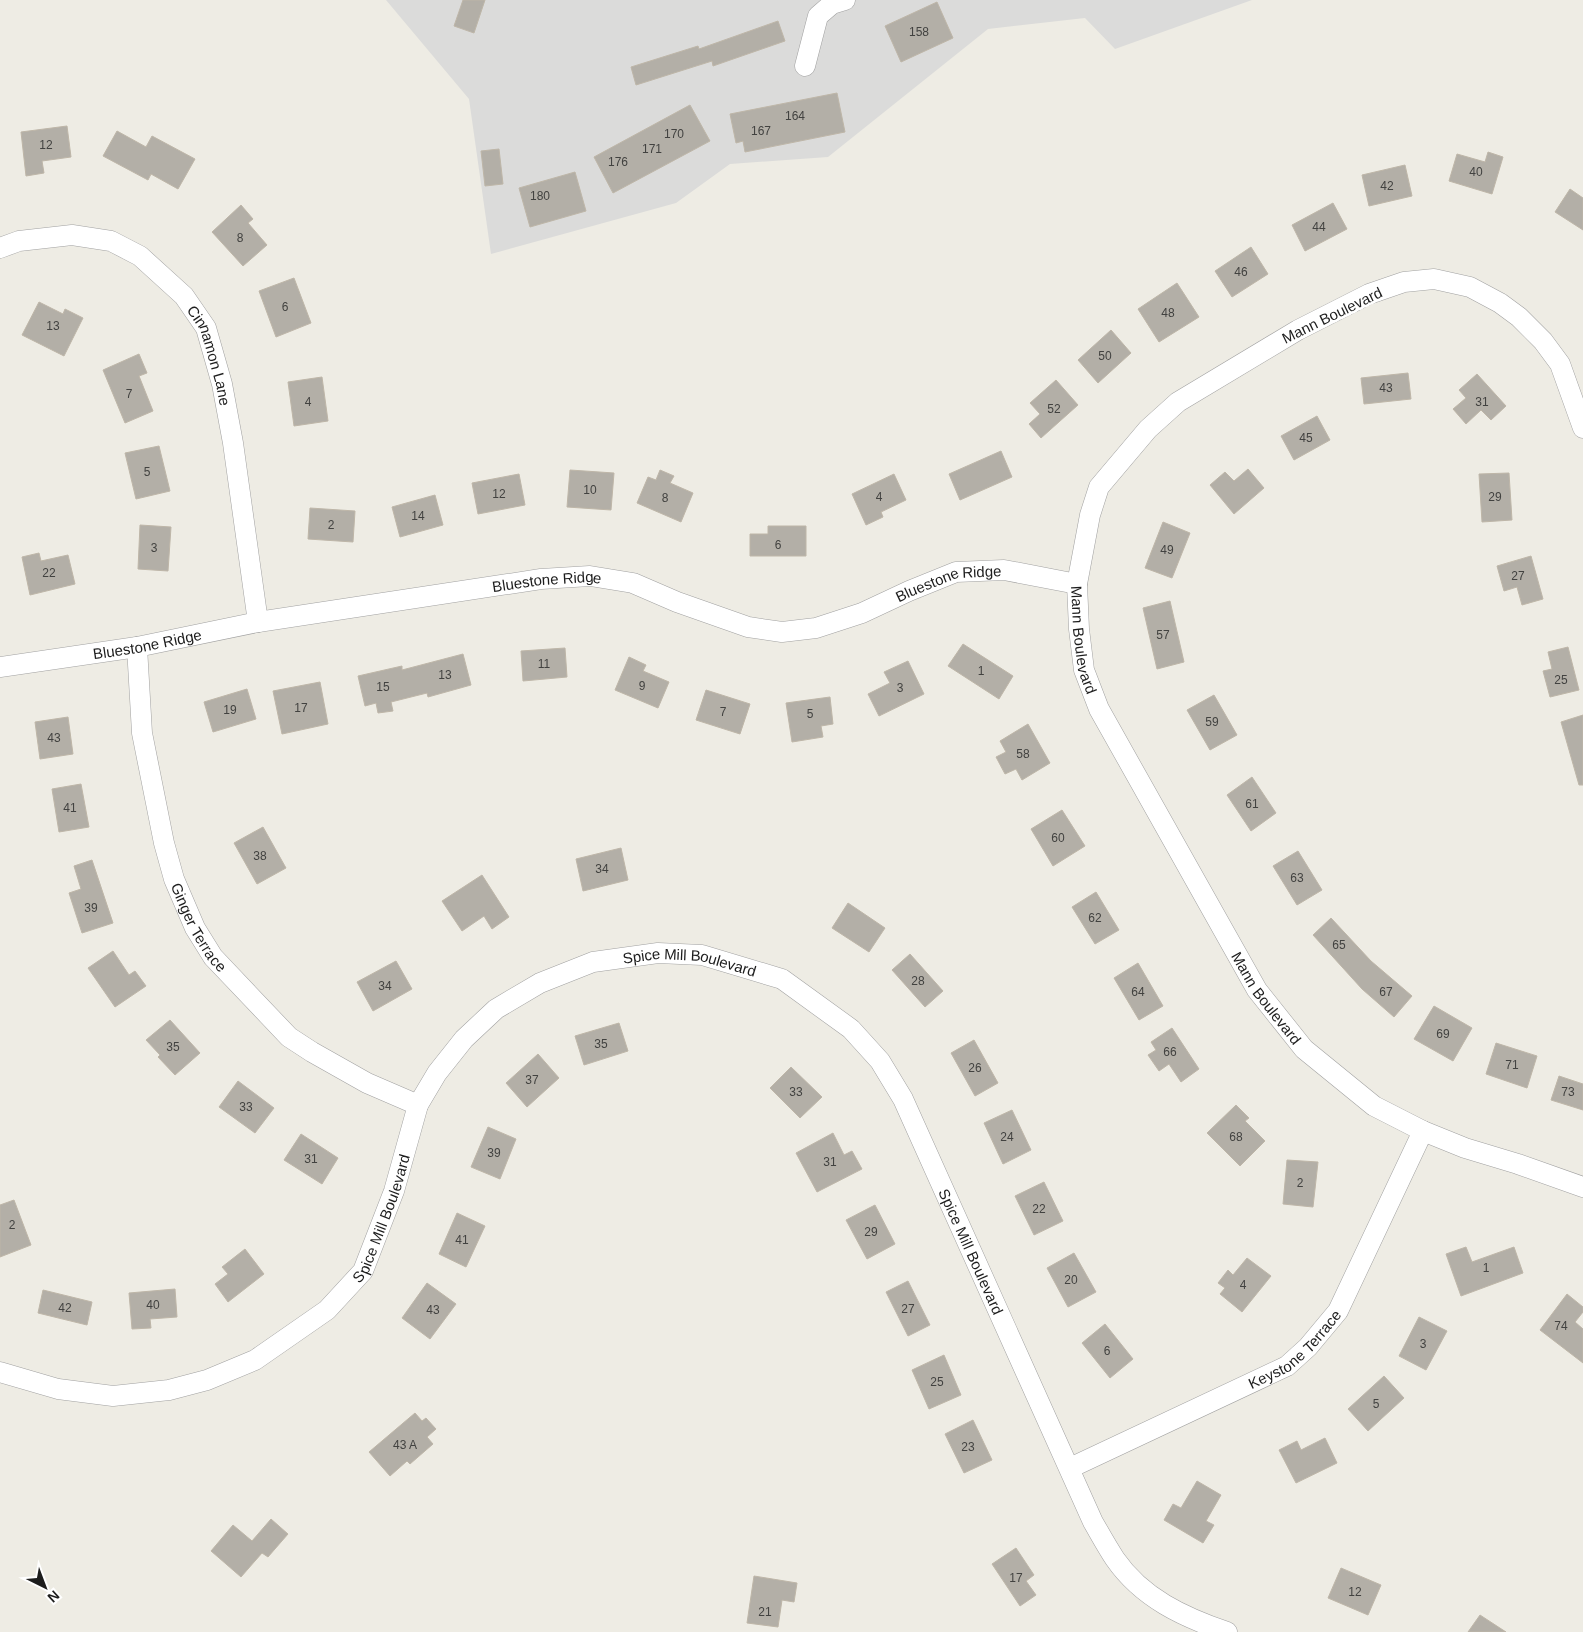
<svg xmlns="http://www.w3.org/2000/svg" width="1583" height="1632" font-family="Helvetica,sans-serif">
<rect width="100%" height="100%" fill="#eeece4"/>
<!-- residential -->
<polygon fill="#dbdbda" points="386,0 1252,0 1115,49 1085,18 988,29 828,157 730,164 676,203 491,254 469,99"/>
<!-- building -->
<g fill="#b3afa7" stroke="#beb6a8">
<polygon points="463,0 485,0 474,33 454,26"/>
<polygon points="937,2 953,38 901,62 885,26"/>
<polygon points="778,21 785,41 713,66 712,61 636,85 631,67 698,46 699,49"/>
<polygon points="837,93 845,132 745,152 743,141 736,143 730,114"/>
<polygon points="690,105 710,141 613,193 594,157"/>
<polygon points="67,126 71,157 42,161 44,173 26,176 21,132"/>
<polygon points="117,131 146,147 152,136 195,159 178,189 151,174 148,180 103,156"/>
<polygon points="499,149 503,184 485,186 481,151"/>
<polygon points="1488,152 1503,157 1492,194 1449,181 1457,154 1485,162"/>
<polygon points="1405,165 1412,196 1369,206 1362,175"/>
<polygon points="575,172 586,211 530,227 519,188"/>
<polygon points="1570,189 1583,198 1583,230 1555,212"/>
<polygon points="1333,203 1347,229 1305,251 1292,225"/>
<polygon points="241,205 253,219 248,223 267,245 243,266 212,232"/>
<polygon points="1251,247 1268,274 1232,297 1215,271"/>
<polygon points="294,278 311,323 276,337 259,291"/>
<polygon points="1177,283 1199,317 1159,342 1138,309"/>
<polygon points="39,302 63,314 65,309 83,318 64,356 22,335"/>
<polygon points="1111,330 1131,353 1098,383 1078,360"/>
<polygon points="139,354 147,373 139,376 153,411 125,423 103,370"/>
<polygon points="1408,373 1411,399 1364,404 1361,378"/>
<polygon points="1477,374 1506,406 1491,420 1481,410 1466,424 1453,409 1466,398 1459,390"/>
<polygon points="322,377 328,421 294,426 288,382"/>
<polygon points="1056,380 1078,405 1041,438 1029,424 1040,414 1030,403"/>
<polygon points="1317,416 1330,440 1294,460 1281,436"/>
<polygon points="159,446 170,491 136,499 125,453"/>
<polygon points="1001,451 1012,477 960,500 949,474"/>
<polygon points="1248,469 1264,488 1234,514 1210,485 1225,472 1234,481"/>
<polygon points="570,470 614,473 611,510 567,507"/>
<polygon points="660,470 674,476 670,483 693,493 681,522 637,503 648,477 656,480"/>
<polygon points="1509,473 1512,520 1482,522 1479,474"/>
<polygon points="519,474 525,505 478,514 472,483"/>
<polygon points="894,474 906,500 881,512 883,517 866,525 852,494"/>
<polygon points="435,495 443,525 400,537 392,507"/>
<polygon points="310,508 355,511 353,542 308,539"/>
<polygon points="1163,522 1190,533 1172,578 1145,568"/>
<polygon points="140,525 171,527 168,571 138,569"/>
<polygon points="768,526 806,526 806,556 750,556 750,534 768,534"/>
<polygon points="39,553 41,561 68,555 75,584 30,595 22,557"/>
<polygon points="1531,556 1543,599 1522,605 1517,587 1504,591 1497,566"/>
<polygon points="1170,601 1184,662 1157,669 1143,608"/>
<polygon points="963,644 1013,676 999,699 948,666"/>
<polygon points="1568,647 1579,690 1550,697 1543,671 1552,669 1548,652"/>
<polygon points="565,648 567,677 523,681 521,651"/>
<polygon points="463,654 471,685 428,697 427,693 391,702 393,711 378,713 376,703 365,706 358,676 402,666 402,670"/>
<polygon points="629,657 646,665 643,671 669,682 658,708 615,690"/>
<polygon points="908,661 924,694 879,716 868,694 890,683 884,672"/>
<polygon points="320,682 328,724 282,734 273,691"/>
<polygon points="247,689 256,719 213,732 204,702"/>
<polygon points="706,690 750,704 740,734 696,720"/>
<polygon points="1214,695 1237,735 1210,750 1187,710"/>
<polygon points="830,697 833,724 821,726 823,737 792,742 786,703"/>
<polygon points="1583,715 1583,785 1579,785 1561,722"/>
<polygon points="68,717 73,754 40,759 35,722"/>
<polygon points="1028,724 1050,763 1022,780 1016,769 1005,774 996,757 1006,752 1000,741"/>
<polygon points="1252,777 1276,813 1251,831 1227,795"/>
<polygon points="81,784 89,827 59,832 52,789"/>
<polygon points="1062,810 1085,846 1053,866 1031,829"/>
<polygon points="263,827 286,868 257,884 234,843"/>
<polygon points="621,848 628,880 583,891 576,859"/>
<polygon points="1298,851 1322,890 1297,905 1273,866"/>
<polygon points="92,860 113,923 82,933 69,893 81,889 74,866"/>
<polygon points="482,875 509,917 492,929 484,916 462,931 442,901"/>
<polygon points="1096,892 1119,930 1095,944 1072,907"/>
<polygon points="848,903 885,928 869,952 832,928"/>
<polygon points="1331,918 1371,961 1412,996 1394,1017 1362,989 1313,935"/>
<polygon points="113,951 129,975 135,971 146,986 115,1007 88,968"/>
<polygon points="910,954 943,991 925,1007 892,970"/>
<polygon points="396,961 412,989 373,1011 357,982"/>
<polygon points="1138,963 1163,1006 1139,1020 1114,978"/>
<polygon points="1434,1006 1472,1028 1453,1061 1414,1039"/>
<polygon points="170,1020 200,1053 175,1075 158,1057 160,1055 146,1040"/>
<polygon points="619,1023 628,1051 584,1065 575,1036"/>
<polygon points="1172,1028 1199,1069 1181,1082 1169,1064 1159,1071 1148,1055 1156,1050 1151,1042"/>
<polygon points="974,1040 998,1083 975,1096 951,1053"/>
<polygon points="1496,1043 1537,1056 1527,1088 1486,1074"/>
<polygon points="538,1054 559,1078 527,1107 506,1083"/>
<polygon points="791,1067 822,1097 800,1118 770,1088"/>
<polygon points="1559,1076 1583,1084 1583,1110 1551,1100"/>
<polygon points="238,1081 274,1108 255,1133 219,1107"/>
<polygon points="1236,1105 1249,1118 1245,1121 1265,1141 1240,1166 1207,1133"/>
<polygon points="1012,1110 1031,1150 1003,1164 984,1123"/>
<polygon points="488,1127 516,1139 500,1179 471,1167"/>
<polygon points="833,1133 844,1155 852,1151 862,1169 817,1192 796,1153"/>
<polygon points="301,1134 338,1158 322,1184 284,1160"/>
<polygon points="1287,1160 1318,1162 1313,1207 1283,1204"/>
<polygon points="1044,1182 1063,1221 1034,1235 1015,1196"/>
<polygon points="14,1200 31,1245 0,1257 0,1205"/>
<polygon points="875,1205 895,1244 867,1259 846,1220"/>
<polygon points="457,1213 485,1226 466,1267 439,1254"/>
<polygon points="1466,1247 1472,1262 1514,1247 1523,1273 1461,1296 1446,1254"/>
<polygon points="245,1249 264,1274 228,1302 215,1284 228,1274 222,1267"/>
<polygon points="1074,1253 1096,1292 1068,1307 1047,1268"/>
<polygon points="1247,1258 1271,1276 1242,1312 1220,1294 1225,1288 1218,1283 1228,1270 1233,1275"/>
<polygon points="908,1281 930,1325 908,1336 886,1292"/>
<polygon points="427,1283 456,1304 430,1339 402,1318"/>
<polygon points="175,1289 177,1317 150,1319 151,1328 132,1329 129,1293"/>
<polygon points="43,1290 92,1302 87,1325 38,1313"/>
<polygon points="1567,1294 1583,1307 1583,1312 1575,1322 1583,1329 1583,1363 1540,1330"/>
<polygon points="1419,1317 1447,1331 1426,1370 1399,1356"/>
<polygon points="1105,1324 1133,1359 1110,1378 1082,1343"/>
<polygon points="944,1355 961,1395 929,1409 912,1370"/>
<polygon points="1384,1376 1404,1398 1368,1431 1348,1409"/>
<polygon points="415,1413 422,1421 426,1418 436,1429 427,1437 433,1444 410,1464 407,1461 390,1476 369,1452"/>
<polygon points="973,1420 992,1460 964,1473 945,1434"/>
<polygon points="1325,1438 1337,1463 1296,1483 1279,1450 1297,1441 1301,1450"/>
<polygon points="1197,1481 1221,1495 1206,1521 1214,1525 1203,1543 1164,1520 1173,1504 1181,1508"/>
<polygon points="271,1519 288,1534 268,1557 262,1553 241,1577 211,1551 233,1525 252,1541"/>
<polygon points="1016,1548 1034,1575 1026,1581 1036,1595 1020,1606 992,1564"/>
<polygon points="1341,1568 1381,1585 1368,1615 1328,1598"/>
<polygon points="754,1576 797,1583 794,1602 782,1600 778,1627 747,1623"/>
<polygon points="1480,1615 1506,1632 1468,1632"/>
</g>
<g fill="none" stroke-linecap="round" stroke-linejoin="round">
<!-- minor casing -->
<g stroke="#a1a1a1" stroke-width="21">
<g id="minor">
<polyline points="805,66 818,16 832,4 845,0"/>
<path id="s1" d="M0,248L19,241L72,235L111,241L140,256L184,296L206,328L222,384L233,443L258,622"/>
<path id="s2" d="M1583,428L1560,364L1543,341L1519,317L1500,303L1470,287L1434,279L1404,282L1369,294L1298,330L1178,402L1148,429L1099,487L1090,515L1077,584L1079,629L1084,670L1099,709L1257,990L1304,1049L1374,1106L1423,1131L1465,1148L1518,1164L1583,1187"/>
<path id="s3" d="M137,647L142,733L164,843L174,879L195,928L213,957L289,1037L312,1052L367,1083L418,1105"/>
<path id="s4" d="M0,667L137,647L258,622L541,579L590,576L633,583L677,602L748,627L782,632L816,628L862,613L909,591L956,572L1004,570L1077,584"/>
<path id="s5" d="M0,1372L58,1389L113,1396L169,1390L207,1380L255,1360L327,1310L363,1271L394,1191L418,1105L437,1073L464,1039L496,1009L540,983L593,962L658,953L702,955L782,979L851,1029L880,1061L903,1099L1093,1522C1100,1534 1107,1547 1115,1559C1142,1598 1183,1617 1227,1632"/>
<path id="s6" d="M1070,1468L1287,1366L1308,1347L1338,1311L1423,1131"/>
</g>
</g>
<!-- minor -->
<use href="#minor" stroke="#fff" stroke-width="20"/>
</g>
<g text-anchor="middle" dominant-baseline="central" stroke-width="5" stroke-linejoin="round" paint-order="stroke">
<!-- number labels -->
<g font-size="12" fill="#424240">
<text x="919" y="32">158</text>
<text x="795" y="116">164</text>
<text x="761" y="131">167</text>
<text x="674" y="134">170</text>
<text x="46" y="145">12</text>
<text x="652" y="149">171</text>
<text x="618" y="162">176</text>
<text x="1476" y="172">40</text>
<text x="1387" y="186">42</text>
<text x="540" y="196">180</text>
<text x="1319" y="227">44</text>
<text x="240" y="238">8</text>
<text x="1241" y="272">46</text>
<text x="285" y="307">6</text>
<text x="1168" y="313">48</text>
<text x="53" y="326">13</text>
<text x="1105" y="356">50</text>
<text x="1386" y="388">43</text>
<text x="129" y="394">7</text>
<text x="308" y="402">4</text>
<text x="1482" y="402">31</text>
<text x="1054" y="409">52</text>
<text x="1306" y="438">45</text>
<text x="147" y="472">5</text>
<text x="590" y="490">10</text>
<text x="499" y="494">12</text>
<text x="879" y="497">4</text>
<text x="1495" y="497">29</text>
<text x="665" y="498">8</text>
<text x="418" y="516">14</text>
<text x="331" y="525">2</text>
<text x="778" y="545">6</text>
<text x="154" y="548">3</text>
<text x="1167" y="550">49</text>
<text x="49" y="573">22</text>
<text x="1518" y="576">27</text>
<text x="1163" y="635">57</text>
<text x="544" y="664">11</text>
<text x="981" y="671">1</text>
<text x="445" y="675">13</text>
<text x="1561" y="680">25</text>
<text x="642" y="686">9</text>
<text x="383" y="687">15</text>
<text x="900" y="688">3</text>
<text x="301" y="708">17</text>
<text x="230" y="710">19</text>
<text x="723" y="712">7</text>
<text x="810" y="714">5</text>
<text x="1212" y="722">59</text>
<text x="54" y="738">43</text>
<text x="1023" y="754">58</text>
<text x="1252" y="804">61</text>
<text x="70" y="808">41</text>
<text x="1058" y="838">60</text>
<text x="260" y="856">38</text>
<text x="602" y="869">34</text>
<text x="1297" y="878">63</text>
<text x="91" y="908">39</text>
<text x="1095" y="918">62</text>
<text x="1339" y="945">65</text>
<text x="918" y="981">28</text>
<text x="385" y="986">34</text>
<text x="1138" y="992">64</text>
<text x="1386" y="992">67</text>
<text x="1443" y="1034">69</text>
<text x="601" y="1044">35</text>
<text x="173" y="1047">35</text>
<text x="1170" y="1052">66</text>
<text x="1512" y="1065">71</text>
<text x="975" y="1068">26</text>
<text x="532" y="1080">37</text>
<text x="796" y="1092">33</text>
<text x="1568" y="1092">73</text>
<text x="246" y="1107">33</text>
<text x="1007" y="1137">24</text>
<text x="1236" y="1137">68</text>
<text x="494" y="1153">39</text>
<text x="311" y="1159">31</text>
<text x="830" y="1162">31</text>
<text x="1300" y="1183">2</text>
<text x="1039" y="1209">22</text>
<text x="12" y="1225">2</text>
<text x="871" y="1232">29</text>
<text x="462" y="1240">41</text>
<text x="1486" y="1268">1</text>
<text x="1071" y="1280">20</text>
<text x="1243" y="1285">4</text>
<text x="153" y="1305">40</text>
<text x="65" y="1308">42</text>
<text x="908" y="1309">27</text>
<text x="433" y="1310">43</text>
<text x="1561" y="1326">74</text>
<text x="1423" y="1344">3</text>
<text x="1107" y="1351">6</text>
<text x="937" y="1382">25</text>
<text x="1376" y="1404">5</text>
<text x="405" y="1445">43 A</text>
<text x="968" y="1447">23</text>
<text x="1016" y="1578">17</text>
<text x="1355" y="1592">12</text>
<text x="765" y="1612">21</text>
</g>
<!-- street labels -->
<g font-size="15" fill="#1d1d1d" stroke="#fff">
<text transform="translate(1332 315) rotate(-26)">Mann Boulevard</text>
<text stroke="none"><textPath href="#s1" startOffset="271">Cinnamon Lane</textPath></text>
<text stroke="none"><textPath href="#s4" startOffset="554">Bluestone Ridge</textPath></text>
<text stroke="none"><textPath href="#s4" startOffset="974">Bluestone Ridge</textPath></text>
<text stroke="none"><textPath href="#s2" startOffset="784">Mann Boulevard</textPath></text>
<text stroke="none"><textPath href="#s4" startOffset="149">Bluestone Ridge</textPath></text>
<text stroke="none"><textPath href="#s3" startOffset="290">Ginger Terrace</textPath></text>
<text stroke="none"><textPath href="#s5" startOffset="910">Spice Mill Boulevard</textPath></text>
<text stroke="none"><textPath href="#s2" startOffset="1190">Mann Boulevard</textPath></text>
<text stroke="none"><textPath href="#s5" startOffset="460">Spice Mill Boulevard</textPath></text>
<text stroke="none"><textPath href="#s5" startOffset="1345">Spice Mill Boulevard</textPath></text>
<text stroke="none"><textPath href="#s6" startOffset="256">Keystone Terrace</textPath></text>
</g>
</g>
<!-- north arrow -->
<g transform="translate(45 1587) rotate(138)" stroke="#ffffff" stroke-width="4" paint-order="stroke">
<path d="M0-4L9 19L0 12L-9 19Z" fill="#1d1d1d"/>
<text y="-8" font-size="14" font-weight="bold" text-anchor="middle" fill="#1d1d1d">N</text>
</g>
</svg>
